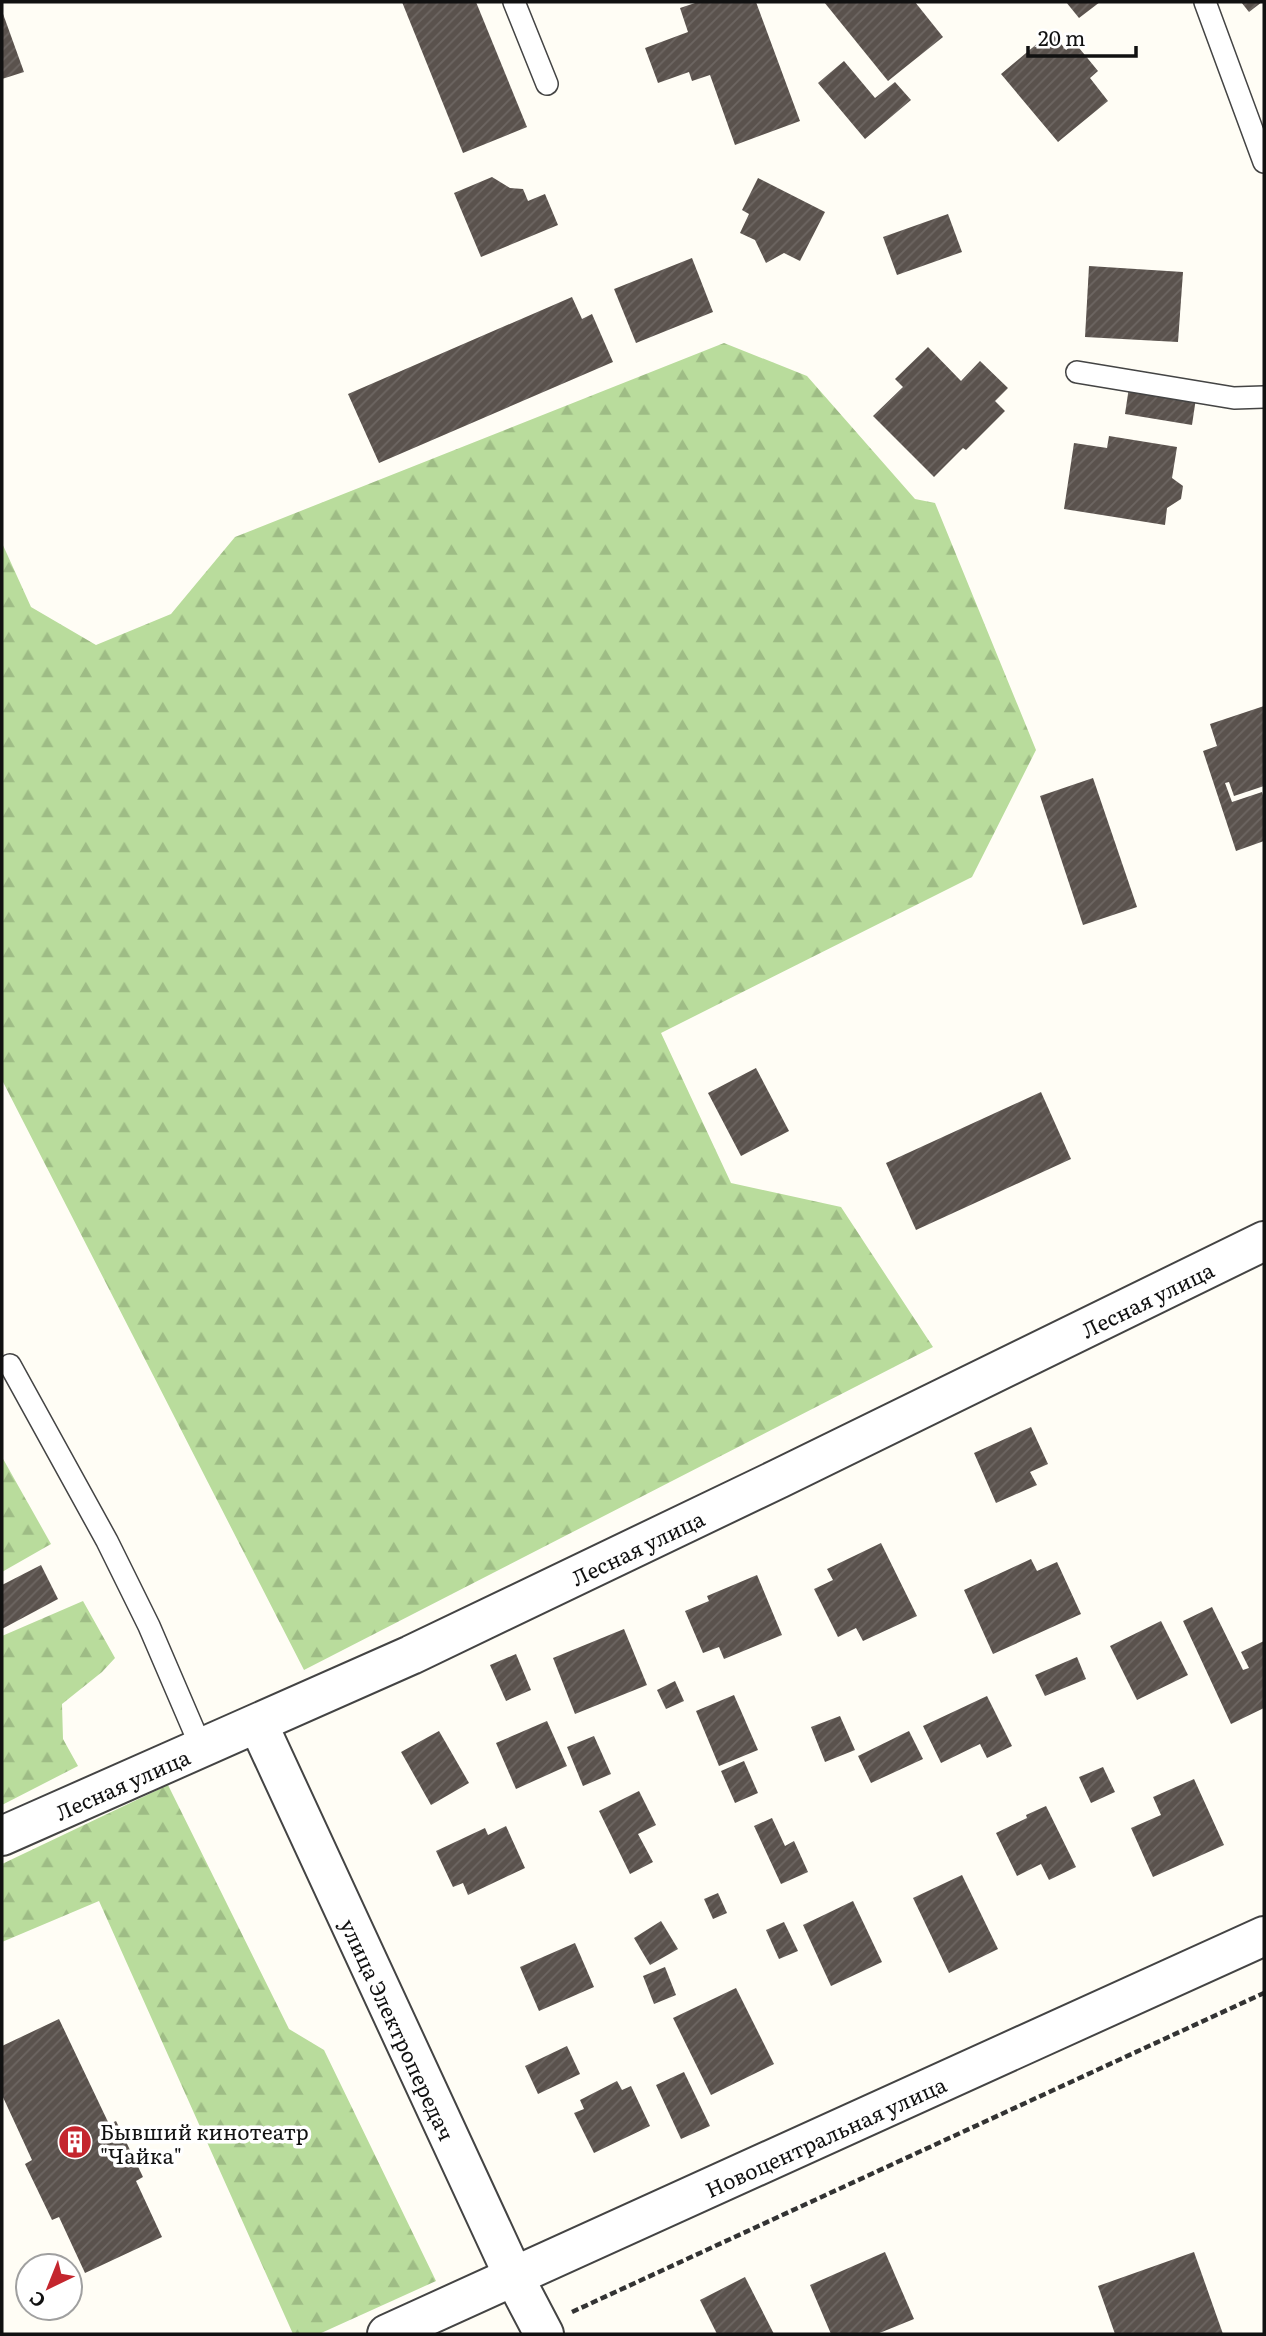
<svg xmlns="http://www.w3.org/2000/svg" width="1266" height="2336" font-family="Literata,serif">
<defs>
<pattern id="forest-firs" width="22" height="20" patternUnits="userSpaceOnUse" patternTransform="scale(1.75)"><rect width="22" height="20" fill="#b9dc9c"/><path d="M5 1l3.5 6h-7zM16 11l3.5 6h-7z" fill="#9ebc85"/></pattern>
<pattern id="building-hatch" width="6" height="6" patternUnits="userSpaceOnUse" patternTransform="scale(1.75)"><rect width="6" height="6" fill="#5a524d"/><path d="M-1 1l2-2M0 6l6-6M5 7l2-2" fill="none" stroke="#6d6662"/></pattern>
</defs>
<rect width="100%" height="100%" fill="#fffdf5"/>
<!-- forest -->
<g fill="url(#forest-firs)">
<polygon points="724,343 807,376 915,499 935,503 1036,750 972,877 661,1033 731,1183 841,1207 933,1347 304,1670 2,1080 2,543 31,607 96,645 171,614 235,537"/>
<polygon points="2,1457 51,1544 2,1572"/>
<polygon points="83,1601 115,1658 102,1672 62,1704 63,1739 78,1766 2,1805 2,1636"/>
<polygon points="168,1785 289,2029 324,2050 436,2281 319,2334 293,2334 99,1901 2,1942 2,1864"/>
</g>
<!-- building -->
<g fill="url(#building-hatch)">
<polygon points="402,2 476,2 527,127 463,153"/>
<polygon points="698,2 756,2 800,121 735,145 710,75 692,81 689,72 658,83 645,48 688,32 680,8"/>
<polygon points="824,2 915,2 943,37 888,81"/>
<polygon points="1066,2 1100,2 1079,18"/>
<polygon points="1241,2 1262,2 1249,12"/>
<polygon points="2,11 24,72 2,79"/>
<polygon points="1051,32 1066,50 1075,43 1098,71 1090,78 1108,101 1058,142 1001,74"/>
<polygon points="844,61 875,98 895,82 911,100 865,139 818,83"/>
<polygon points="492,177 510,188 523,189 528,201 545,194 558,225 481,257 454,193"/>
<polygon points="758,178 825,212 800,261 784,253 766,263 755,240 740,233 749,214 742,210"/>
<polygon points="948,214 962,252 897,275 883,237"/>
<polygon points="692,258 713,312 636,343 614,289"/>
<polygon points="1089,266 1183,272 1178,342 1085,337"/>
<polygon points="572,297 582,319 592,314 613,362 379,463 348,394"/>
<polygon points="928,347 961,381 980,361 1008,388 995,401 1005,411 966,450 963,448 934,477 873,416 903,387 895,379"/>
<polygon points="1129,387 1196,398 1192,425 1125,414"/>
<polygon points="1109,436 1177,447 1172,478 1183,486 1181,499 1167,508 1165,525 1064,509 1074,443 1107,448"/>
<polygon points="1264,706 1264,786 1234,796 1229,782 1225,783 1232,802 1262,792 1264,799 1264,841 1236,851 1203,751 1217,746 1210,724"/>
<polygon points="1093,778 1137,907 1083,925 1040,796"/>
<polygon points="756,1068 789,1131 741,1156 708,1093"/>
<polygon points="1041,1092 1071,1159 916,1230 886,1163"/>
<polygon points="1031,1427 1048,1464 1030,1472 1037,1485 996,1503 974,1453"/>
<polygon points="881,1543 917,1616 863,1641 856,1628 838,1637 814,1589 833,1580 827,1569"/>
<polygon points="1031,1559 1037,1571 1057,1562 1081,1614 993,1654 964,1590"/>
<polygon points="41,1565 58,1599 2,1629 2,1585"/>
<polygon points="757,1575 782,1635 724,1659 719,1647 703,1653 685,1611 709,1601 707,1596"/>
<polygon points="1212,1607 1243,1670 1249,1668 1241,1652 1264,1641 1264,1708 1231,1724 1183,1621"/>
<polygon points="1161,1621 1188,1675 1137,1700 1110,1646"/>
<polygon points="624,1629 647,1685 575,1714 553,1658"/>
<polygon points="516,1654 531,1690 506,1701 490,1665"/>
<polygon points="1077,1657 1086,1679 1045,1696 1035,1675"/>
<polygon points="675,1681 684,1701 666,1709 657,1690"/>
<polygon points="734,1695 758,1750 719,1766 696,1711"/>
<polygon points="987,1696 1012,1746 987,1758 980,1744 941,1763 923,1726"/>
<polygon points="840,1716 855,1750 825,1762 811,1727"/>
<polygon points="547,1721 567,1766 516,1789 496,1743"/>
<polygon points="439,1731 469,1783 431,1805 401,1752"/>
<polygon points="909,1731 923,1759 871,1783 858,1756"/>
<polygon points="594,1736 611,1774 583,1786 567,1747"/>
<polygon points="744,1761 758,1793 735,1803 721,1771"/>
<polygon points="1103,1767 1115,1792 1091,1803 1079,1777"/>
<polygon points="1194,1779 1224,1845 1153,1877 1131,1828 1161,1815 1153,1797"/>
<polygon points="639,1791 656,1825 638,1834 653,1862 630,1874 599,1811"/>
<polygon points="1046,1806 1076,1867 1049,1880 1041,1864 1017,1876 996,1833 1027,1818 1026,1815"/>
<polygon points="772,1818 785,1846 794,1841 808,1872 781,1884 754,1826"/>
<polygon points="506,1826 525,1868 468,1895 463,1883 453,1887 436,1851 485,1828 488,1835"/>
<polygon points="962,1875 998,1949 949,1973 913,1898"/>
<polygon points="718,1893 727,1913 713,1919 704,1899"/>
<polygon points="853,1901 882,1962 831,1986 803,1925"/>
<polygon points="661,1921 678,1949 650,1965 634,1938"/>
<polygon points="784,1922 798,1951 779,1959 766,1930"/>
<polygon points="575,1943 594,1987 539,2011 520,1967"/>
<polygon points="665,1967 676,1995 654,2004 643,1976"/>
<polygon points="736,1988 774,2064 711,2095 673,2018"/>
<polygon points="59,2019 109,2124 116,2121 143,2177 136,2181 162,2237 85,2273 59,2217 52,2220 25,2164 32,2160 2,2095 2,2046"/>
<polygon points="567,2046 580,2074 538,2094 525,2066"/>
<polygon points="684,2072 710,2126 681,2139 656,2085"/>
<polygon points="617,2081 622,2090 631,2086 650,2126 594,2153 574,2113 584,2109 580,2100"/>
<polygon points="885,2252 914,2319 877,2334 831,2334 810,2285"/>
<polygon points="1194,2252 1223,2334 1115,2334 1098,2286"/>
<polygon points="745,2277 774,2334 717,2334 700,2300"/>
</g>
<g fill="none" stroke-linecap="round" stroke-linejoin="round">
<!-- lane casing -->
<g stroke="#444" stroke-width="24">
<g id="lane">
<polyline points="514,2 547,84"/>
<polyline points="1205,2 1264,162"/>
<polyline points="1077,372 1234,398 1264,397"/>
<polyline points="10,1365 107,1541 149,1626 201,1747"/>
</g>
</g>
<!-- street casing -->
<g stroke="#444" stroke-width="42">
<g id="street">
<path id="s1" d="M258,1724L514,2277L544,2334"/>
<path id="s2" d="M2,1836L411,1655L780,1478L1264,1241"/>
<path id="s3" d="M387,2334L1264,1936"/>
</g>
</g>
<!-- path -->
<polyline stroke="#333" stroke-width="4.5" stroke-dasharray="7 3.5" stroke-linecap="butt" points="572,2312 1264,1993"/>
<!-- lane -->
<use href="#lane" stroke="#fff" stroke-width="21"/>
<!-- street -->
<use href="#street" stroke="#fff" stroke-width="38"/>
</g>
<!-- icons -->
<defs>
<g id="building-disc" transform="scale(1.75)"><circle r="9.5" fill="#c4262e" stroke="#fff"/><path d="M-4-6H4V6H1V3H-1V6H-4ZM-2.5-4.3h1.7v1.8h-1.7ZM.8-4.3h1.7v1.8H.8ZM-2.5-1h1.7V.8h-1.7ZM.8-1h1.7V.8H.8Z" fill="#fff"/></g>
</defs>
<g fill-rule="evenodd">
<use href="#building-disc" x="75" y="2142"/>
</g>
<g text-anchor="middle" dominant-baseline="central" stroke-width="7" stroke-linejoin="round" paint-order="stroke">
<!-- street labels -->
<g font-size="21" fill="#111" stroke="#fff">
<text stroke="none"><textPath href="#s2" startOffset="1265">Лесная улица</textPath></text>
<text stroke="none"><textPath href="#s2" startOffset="698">Лесная улица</textPath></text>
<text stroke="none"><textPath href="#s2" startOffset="131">Лесная улица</textPath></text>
<text stroke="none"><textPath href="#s1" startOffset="336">улица Электропередач</textPath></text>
<text stroke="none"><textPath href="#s3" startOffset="481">Новоцентральная улица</textPath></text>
</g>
<!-- poi labels -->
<g font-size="21" fill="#111" stroke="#fff" text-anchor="start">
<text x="100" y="2130">Бывший кинотеатр<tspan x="100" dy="24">"Чайка"</tspan></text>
</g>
</g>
<!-- border -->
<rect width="1266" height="2336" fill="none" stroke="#111111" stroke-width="7"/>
<!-- north arrow -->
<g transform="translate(49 2287) rotate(223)"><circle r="33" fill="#ffffff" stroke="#a0a0a0" stroke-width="2"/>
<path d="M0-5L12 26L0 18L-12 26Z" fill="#c4262e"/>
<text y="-10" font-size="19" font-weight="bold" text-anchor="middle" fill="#111111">С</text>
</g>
<!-- scale -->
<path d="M1028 46v10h108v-10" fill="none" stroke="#111111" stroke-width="3.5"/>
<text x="1038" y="46" font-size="21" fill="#111111" stroke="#ffffff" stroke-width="5" paint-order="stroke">20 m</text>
</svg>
